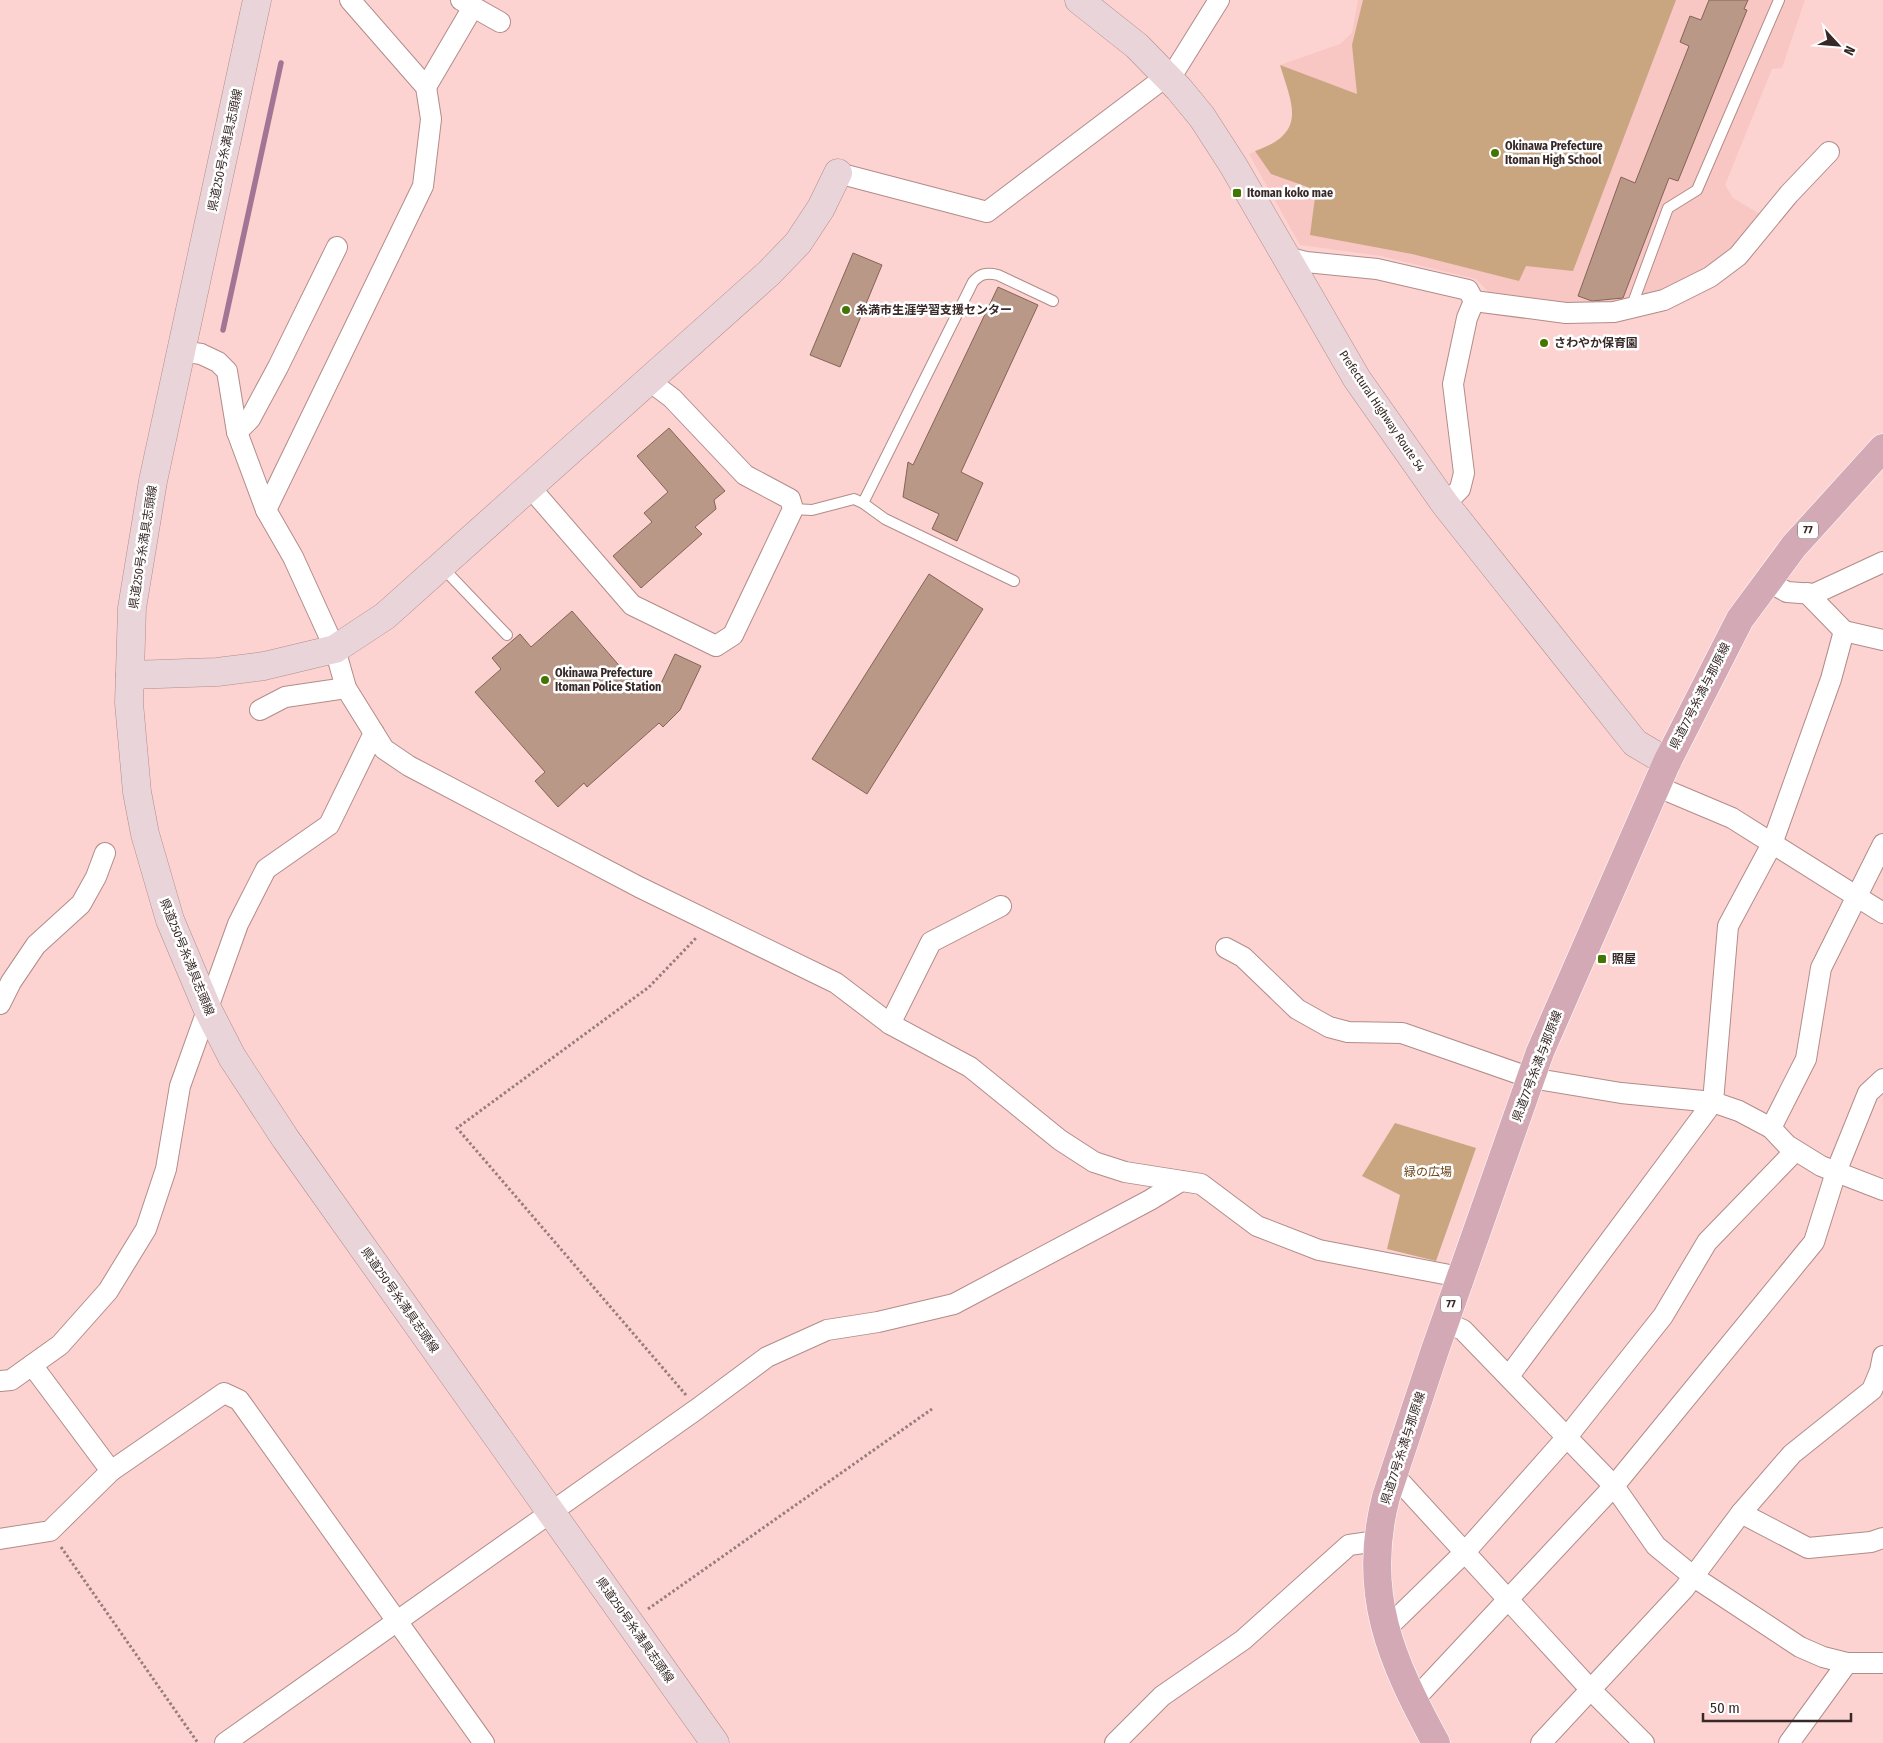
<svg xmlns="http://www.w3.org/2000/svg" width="1883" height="1743" font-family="'Fira Sans Condensed','Noto Sans JP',sans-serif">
<rect width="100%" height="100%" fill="#fcd3d0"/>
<!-- built -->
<polygon fill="#f8c6c3" points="1358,0 1805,0 1782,68 1772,69 1725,185 1733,198 1763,216 1728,258 1660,296 1622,304 1573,306 1493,297 1476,279 1381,256 1300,245 1249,154 1276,144 1293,122 1293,106 1280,65 1340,44 1352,33"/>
<!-- green -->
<g fill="#caa680">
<path d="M1363,0H1676L1573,271L1526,266L1519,281L1412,254L1310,235L1316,190L1271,174L1255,151C1307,133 1293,107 1280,65L1357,94L1352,45Z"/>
<polygon points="1395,1123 1476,1148 1436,1261 1387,1249 1400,1195 1362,1176"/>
</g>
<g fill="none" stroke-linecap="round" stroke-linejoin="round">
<!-- stream -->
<polyline stroke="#a17593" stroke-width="5.5" points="223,330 281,63"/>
</g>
<!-- building -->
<g fill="#ba9888" stroke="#846456">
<polygon points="1709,0 1748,0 1744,9 1747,10 1678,181 1669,178 1623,298 1592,301 1578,296 1621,177 1635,183 1689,46 1680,42 1690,16 1701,20"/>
<polygon points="853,253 882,265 840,367 810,355"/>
<polygon points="998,287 1038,305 961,472 983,483 957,541 932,529 939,514 903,497 908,462 913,465"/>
<polygon points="669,428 725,491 714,500 716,509 695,527 702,534 641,588 613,556 652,522 644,513 668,492 637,456"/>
<polygon points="929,574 983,609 867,794 812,759"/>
<polygon points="572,611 636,685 643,679 656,694 675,654 701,666 680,710 663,727 659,723 587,787 584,783 558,807 535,781 545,772 475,692 501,669 492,658 520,634 531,647"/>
</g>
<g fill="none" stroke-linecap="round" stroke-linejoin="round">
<!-- lane casing -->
<g stroke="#b28c89" stroke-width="12">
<g id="lane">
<polyline points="1631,308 1668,208 1697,190 1779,0"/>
<polyline points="863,503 885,519 1014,581"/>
<path d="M793,509L812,510L854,499L863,503L973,282C980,274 986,272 998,275L1053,301"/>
<polyline points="442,567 507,635"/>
</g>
</g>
<!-- street casing -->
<g stroke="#b28c89" stroke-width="22">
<g id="street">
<polyline points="461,0 500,22"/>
<polyline points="426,87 473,7"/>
<polyline points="838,173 987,212 1176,69 1219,0"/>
<polyline points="1286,257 1306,262 1377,269 1468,290 1474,301 1467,318 1453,384 1464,473 1460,489 1445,504"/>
<polyline points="1474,301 1566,313 1614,312 1664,300 1710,277 1738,256 1789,194 1829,152"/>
<polyline points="181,351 201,354 218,362 227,371 237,432 266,510 293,557 335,649 346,688 384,749 409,766 639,887 836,983 890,1024 970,1067 1060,1140 1094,1162 1125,1172 1201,1184 1257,1226 1319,1250 1460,1277"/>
<polyline points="237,432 250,419 278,367 337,247"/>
<polyline points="529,486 632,605 716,646 733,635 793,509 790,499 745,475 672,398 648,380"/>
<polyline points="266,510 423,186 431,119 426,87 350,0"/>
<polyline points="1767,581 1787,592 1814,594 1883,562"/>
<polyline points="1844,631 1883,640"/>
<polyline points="260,710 285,697 346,688"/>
<polyline points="1656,786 1732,818 1883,913"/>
<polyline points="1226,948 1243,957 1297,1009 1329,1027 1348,1032 1402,1033 1531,1078 1621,1093 1713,1102 1739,1111 1771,1128 1787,1145 1821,1166 1883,1190"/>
<polyline points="0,1004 11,982 36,945 81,904 96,877 105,853"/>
<polyline points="890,1024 931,942 1001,906"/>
<polyline points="1771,1128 1806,1059 1821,968 1883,844"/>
<polyline points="1445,1322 1463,1330 1614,1486 1656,1546 1694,1577 1800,1647 1823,1657 1847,1663 1883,1663"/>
<polyline points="32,1365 111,1471"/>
<polyline points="1509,1376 1713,1102 1728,926 1772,844 1831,679 1844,631 1807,593"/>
<polyline points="0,1381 11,1380 60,1345 108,1291 146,1229 166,1169 180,1086 238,924 266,869 329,825 374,733"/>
<polyline points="1393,1474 1591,1690 1644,1743"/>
<polyline points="1741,1513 1808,1548 1871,1542 1883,1538"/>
<polyline points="0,1539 50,1531 111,1471 224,1393 239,1400 484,1743"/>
<polyline points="1385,1630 1465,1552 1567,1437 1663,1316 1707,1242 1795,1151"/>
<polyline points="1413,1701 1614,1486 1814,1242 1836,1172 1868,1093 1883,1079"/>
<polyline points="225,1743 697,1409 767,1357 827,1330 878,1322 954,1304 1150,1200 1181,1181"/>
<polyline points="1115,1743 1162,1696 1243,1640 1349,1545 1377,1541"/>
<polyline points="1541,1743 1684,1589 1741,1513 1792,1454 1872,1390 1880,1371 1883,1356"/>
<polyline points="1789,1743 1847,1663"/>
</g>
</g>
<!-- secondary casing -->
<g stroke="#b28c89" stroke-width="29">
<g id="secondary">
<polyline points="257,0 153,481 132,608 129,703 137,792 145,834 170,920 208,1010 232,1057 285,1138 715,1743"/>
<polyline points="1079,0 1137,46 1179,89 1202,117 1233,165 1357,379 1445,504 1635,743 1667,762"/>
<polyline points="130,675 217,672 264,666 335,649 385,616 769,273 798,243 821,208 838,173"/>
</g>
</g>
<!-- primary casing -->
<g stroke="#fff" stroke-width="29">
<path id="primary" d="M1436,1743C1391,1660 1361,1593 1386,1497L1435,1350L1540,1052L1667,762L1740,619L1794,546L1883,448"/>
</g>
<!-- path -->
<g stroke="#997d7b" stroke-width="3" stroke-dasharray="2.5 2.5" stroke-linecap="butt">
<polyline points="686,1395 457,1128 649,987 697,937"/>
<polyline points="61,1547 198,1743"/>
<polyline points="648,1609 932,1409"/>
</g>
<!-- lane -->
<use href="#lane" stroke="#fff" stroke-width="10"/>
<!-- street -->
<use href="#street" stroke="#fff" stroke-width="20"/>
<!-- secondary -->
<use href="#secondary" stroke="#e9d4da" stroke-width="28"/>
<!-- primary -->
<use href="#primary" stroke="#d4a9b6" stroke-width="28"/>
</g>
<!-- markers -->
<g fill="#427600" stroke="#fff" stroke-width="2">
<circle cx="1495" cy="153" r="5"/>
<rect x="1232" y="188" width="10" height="10" rx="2.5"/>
<circle cx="846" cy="310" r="5"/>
<circle cx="1544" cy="343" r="5"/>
<circle cx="545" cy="680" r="5"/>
<rect x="1597" y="954" width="10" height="10" rx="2.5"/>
</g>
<g text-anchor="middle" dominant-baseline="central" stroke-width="5" stroke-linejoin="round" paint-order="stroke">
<!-- shield labels -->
<g fill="#fff" stroke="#746968" stroke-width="1">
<rect x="1798" y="521.5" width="20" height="17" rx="4"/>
<rect x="1441" y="1295.5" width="20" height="17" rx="4"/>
</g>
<g font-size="11" font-weight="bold" fill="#382928">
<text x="1808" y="530">77</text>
<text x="1451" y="1304">77</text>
</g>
<!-- poi labels -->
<g font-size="12" font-weight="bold" fill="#382928" stroke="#fff" text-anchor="start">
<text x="1505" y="146">Okinawa Prefecture<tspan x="1505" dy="14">Itoman High School</tspan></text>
<text x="1247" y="193">Itoman koko mae</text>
<text x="856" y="310">糸満市生涯学習支援センター</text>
<text x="1554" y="343">さわやか保育園</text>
<text x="555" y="673">Okinawa Prefecture<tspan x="555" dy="14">Itoman Police Station</tspan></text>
<text x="1612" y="959">照屋</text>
</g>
<!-- street labels -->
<g font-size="12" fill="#382928" stroke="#fff">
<text transform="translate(225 150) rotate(-78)">県道250号糸満具志頭線</text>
<text transform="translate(1382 411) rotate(56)">Prefectural Highway Route 54</text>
<text transform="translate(143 547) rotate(-81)">県道250号糸満具志頭線</text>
<text transform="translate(1700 696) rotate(-63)">県道77号糸満与那原線</text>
<text transform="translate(187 957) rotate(68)">県道250号糸満具志頭線</text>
<text transform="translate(1537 1066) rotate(-69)">県道77号糸満与那原線</text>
<text transform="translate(400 1300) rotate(55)">県道250号糸満具志頭線</text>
<text transform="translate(1403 1448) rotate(-72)">県道77号糸満与那原線</text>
<text transform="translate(635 1630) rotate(55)">県道250号糸満具志頭線</text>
</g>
<!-- park labels -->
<g font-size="12" fill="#6b4518" stroke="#fff">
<text x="1428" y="1172">緑の広場</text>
</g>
</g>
<!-- north arrow -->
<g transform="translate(1838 45) rotate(116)" stroke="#ffffff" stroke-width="4" paint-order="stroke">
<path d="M0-4L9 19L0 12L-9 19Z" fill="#382928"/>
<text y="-8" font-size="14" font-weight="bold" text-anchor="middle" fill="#382928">N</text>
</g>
<!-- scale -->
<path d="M1703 1713v8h148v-8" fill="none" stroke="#382928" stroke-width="2.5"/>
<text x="1710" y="1713" font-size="15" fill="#382928" stroke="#ffffff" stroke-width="4" paint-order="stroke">50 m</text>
</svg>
